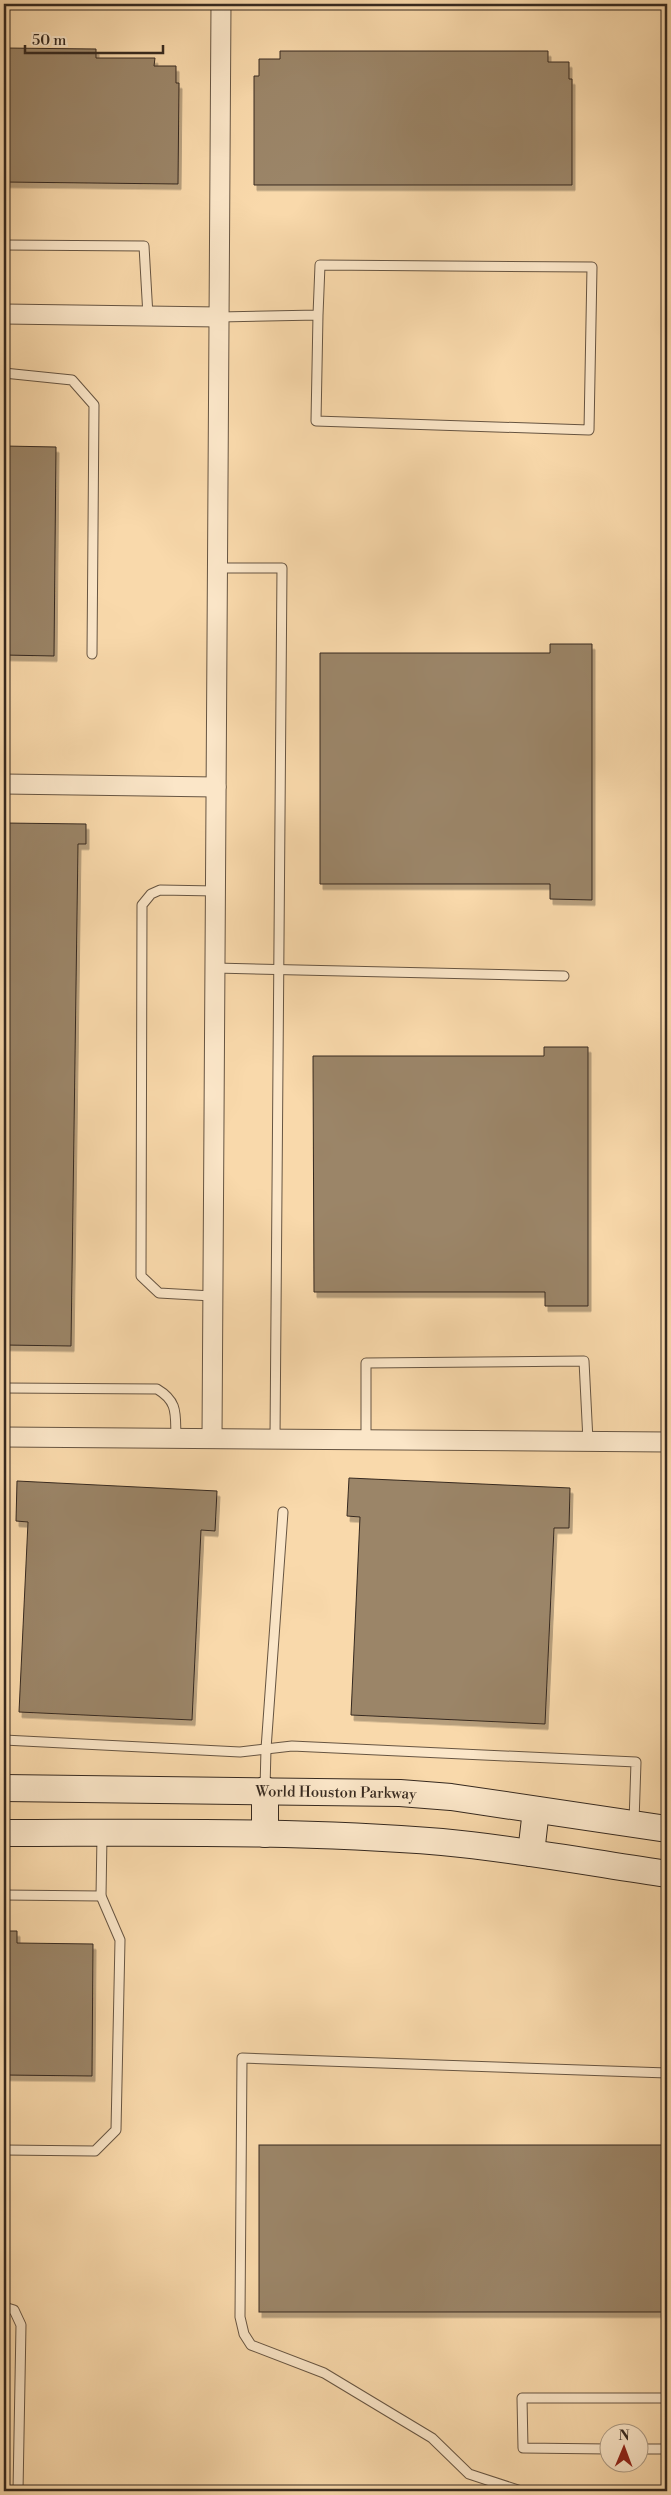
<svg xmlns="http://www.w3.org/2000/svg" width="671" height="2495" font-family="'Libre Bodoni',serif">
<defs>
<filter id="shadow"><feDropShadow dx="3" dy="5.5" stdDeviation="0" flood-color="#0004"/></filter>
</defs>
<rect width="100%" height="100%" fill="#f9d9ab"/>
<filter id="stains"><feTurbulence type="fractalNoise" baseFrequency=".004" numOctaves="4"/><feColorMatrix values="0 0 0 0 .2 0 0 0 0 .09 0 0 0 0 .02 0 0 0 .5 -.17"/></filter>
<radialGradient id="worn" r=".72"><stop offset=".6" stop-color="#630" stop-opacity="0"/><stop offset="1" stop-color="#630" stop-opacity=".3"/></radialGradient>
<!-- building -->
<g fill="#9b8568" stroke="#36291f" filter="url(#shadow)">
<polygon points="4,48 96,49 96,58 155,58 154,66 176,66 176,83 179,83 178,184 4,182"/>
<polygon points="280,51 548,51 548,62 569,62 569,79 572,79 572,185 254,185 254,76 259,76 259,59 280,59"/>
<polygon points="4,446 56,447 54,656 4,655"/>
<polygon points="550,644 592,644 592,900 550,899 550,884 320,884 320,653 550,653"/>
<polygon points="4,823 86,824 86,844 78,844 71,1346 4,1345"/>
<polygon points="544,1047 588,1047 588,1306 545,1306 545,1292 314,1292 313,1056 544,1056"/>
<polygon points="349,1478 570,1488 569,1528 554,1528 545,1724 351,1715 360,1517 347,1516"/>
<polygon points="17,1481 217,1491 215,1531 201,1530 192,1720 19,1712 28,1522 16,1521"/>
<polygon points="4,1931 17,1931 17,1943 93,1944 92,2076 4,2075"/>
<rect x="259" y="2145" width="408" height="167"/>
</g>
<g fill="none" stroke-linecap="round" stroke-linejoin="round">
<!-- lane casing -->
<g stroke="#675542" stroke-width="11">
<g id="lane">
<polyline points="4,245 144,246 148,316"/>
<polyline points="219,317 318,315 320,265 592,267 589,430 316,421 318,315"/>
<polyline points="4,373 72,380 94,405 92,654"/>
<polyline points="218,568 282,568 275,1438"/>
<polyline points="215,968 564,976"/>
<polyline points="212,1296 159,1293 141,1276 142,905 151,894 160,890 216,891"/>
<path d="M4,1388L157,1389C179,1402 175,1415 176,1438"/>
<polyline points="366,1439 366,1363 584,1361 588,1441"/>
<polyline points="4,1740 240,1752 292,1746 636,1762 634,1822"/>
<polyline points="265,1788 266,1749 283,1512"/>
<polyline points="4,1895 101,1896"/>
<polyline points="4,2150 95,2151 116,2130 120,1940 101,1896 102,1836"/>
<polyline points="4,2307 14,2310 21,2325 18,2491"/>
<polyline points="608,2449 523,2448 522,2398 667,2398"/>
<polyline points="638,2449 667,2449"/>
<polyline points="521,2491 469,2474 432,2438 324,2373 251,2345 244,2334 240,2317 242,2058 667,2073"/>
</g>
</g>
<!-- street casing -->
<g stroke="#675542" stroke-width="21">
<g id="street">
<polyline points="4,314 219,317"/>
<polyline points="4,784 216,787"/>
<polyline points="4,1437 667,1442"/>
<polyline points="212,1438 221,4"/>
</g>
</g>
<!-- secondary casing -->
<g stroke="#36291f" stroke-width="28">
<g id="secondary">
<path id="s1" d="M4,1788L400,1793L451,1797L667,1829"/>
<polyline points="265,1790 265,1834"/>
<path d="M4,1833C150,1833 297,1830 442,1842C518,1849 593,1863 667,1874"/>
<polyline points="531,1853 536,1810"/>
</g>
</g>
<!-- lane -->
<use href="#lane" stroke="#fbe6c8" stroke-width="9"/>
<!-- street -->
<use href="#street" stroke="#fbe6c8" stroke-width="19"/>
<!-- secondary -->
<use href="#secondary" stroke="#fbe6c8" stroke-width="26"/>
</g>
<g text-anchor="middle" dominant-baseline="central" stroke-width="4" stroke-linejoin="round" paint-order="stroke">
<!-- street labels -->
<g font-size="15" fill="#36291f" stroke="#fbe6c8">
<text stroke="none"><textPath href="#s1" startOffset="332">World Houston Parkway</textPath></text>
</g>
</g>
<!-- margin -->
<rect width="671" height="2495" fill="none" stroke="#f9d9ab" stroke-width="20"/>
<rect x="5" y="5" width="661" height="2485" fill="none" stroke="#36291f" stroke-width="2.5"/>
<rect x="10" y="10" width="651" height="2475" fill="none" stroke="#36291f"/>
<!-- north arrow -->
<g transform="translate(624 2448) rotate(1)"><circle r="24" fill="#fbe6c8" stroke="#ac9a84"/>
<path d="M0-4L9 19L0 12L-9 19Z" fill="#8f2418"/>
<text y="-8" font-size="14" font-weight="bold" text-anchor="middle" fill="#36291f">N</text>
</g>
<!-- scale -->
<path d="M25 45v8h138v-8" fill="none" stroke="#36291f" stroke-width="2.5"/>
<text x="32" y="45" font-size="15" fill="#36291f" stroke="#fbe6c8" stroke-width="4" paint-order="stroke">50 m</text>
<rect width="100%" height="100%" filter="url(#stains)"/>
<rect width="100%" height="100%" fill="url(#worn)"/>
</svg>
